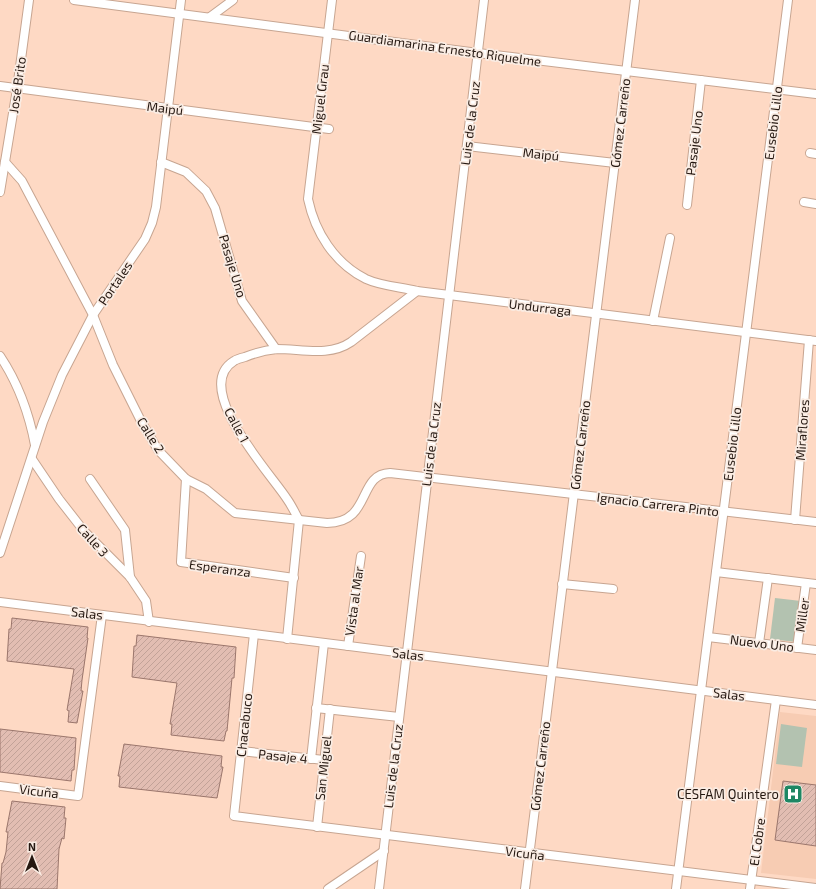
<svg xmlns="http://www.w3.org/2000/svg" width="816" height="889" font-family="'Exo 2',sans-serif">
<defs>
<pattern id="building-hatch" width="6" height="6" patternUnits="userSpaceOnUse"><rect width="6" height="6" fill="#e2bdb2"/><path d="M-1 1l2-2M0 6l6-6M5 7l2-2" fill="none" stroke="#c2a298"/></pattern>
</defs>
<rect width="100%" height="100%" fill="#fed9c4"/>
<!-- built -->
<polygon fill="#f7ccb3" points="780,712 816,716 816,879 761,873"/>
<!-- garden -->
<g fill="#b3c2b0">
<polygon points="775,598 801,601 796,642 770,639"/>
<polygon points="781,724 807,728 802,767 776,764"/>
</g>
<!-- building -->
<g fill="url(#building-hatch)" stroke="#9b766c">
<polygon points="12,618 88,627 87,638 88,638 82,680 81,691 83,691 77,723 68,722 69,711 67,710 74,669 7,661 9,629 11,629"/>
<polygon points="137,635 236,647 234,678 232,678 227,731 226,731 224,741 171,735 172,724 170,724 177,683 132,677 134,646 136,646"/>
<polygon points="0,729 76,738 74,770 72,770 71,781 0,772"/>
<polygon points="124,744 222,756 221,767 223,767 217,798 119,787 120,776 118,776"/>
<polygon points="783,781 816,785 816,846 775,840"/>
<polygon points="12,801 65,807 64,818 66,818 64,839 62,838 59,849 57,889 0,889 2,863 3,863 6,852 8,832 6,832"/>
</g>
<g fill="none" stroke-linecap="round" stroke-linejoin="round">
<!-- minor casing -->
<g stroke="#c7a591" stroke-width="10">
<g id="minor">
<polyline points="74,0 478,53 816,94"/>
<path d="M332,0L308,199C315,232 334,263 366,279C381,286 401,287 417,291L816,341"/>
<polyline points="210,17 233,0"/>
<polyline points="0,86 329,129"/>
<polyline points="467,146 615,163"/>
<polyline points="810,153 816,154"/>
<path d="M5,162L22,181L93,315L113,365L141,421L158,450L186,479L206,489L235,513L327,523C372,523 357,474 390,473L816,522"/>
<polyline points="161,162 186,172 206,191 215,208 242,301 276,349"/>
<polyline points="0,192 17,89 29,0"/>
<polyline points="804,202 816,204"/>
<polyline points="687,205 701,80"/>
<polyline points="653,321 670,238"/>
<path d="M0,356C18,383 29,413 35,445"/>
<polyline points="32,459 59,499 84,531 130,577 146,601 149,622"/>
<polyline points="90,479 125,530 130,577"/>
<polyline points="186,479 181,562 294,578"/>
<path d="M299,520C295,513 292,506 287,499C272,475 190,388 234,361C237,359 241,358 245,357C255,353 267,350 277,349C302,349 329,357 351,342L417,291"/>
<polyline points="795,520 809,340"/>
<polyline points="0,553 43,422 62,375 93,315 145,239 152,223 156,207 181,0"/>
<polyline points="716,572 816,584"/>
<polyline points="562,584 613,589"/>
<polyline points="0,602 816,705"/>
<polyline points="254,634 234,816 816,888"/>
<polyline points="708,637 816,650"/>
<polyline points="287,639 299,520"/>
<polyline points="759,643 768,578"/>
<polyline points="348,646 361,556"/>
<polyline points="797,648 806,583"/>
<polyline points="316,708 399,717"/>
<polyline points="241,751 324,760"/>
<polyline points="311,759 324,643"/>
<polyline points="0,786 78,796 102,615"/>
<polyline points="317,827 330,709"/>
<polyline points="328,889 384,851"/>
<polyline points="379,889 484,0"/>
<polyline points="525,889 635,0"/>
<polyline points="676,889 788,0"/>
<polyline points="750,889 776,700"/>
</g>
</g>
<!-- minor -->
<use href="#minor" stroke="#fff" stroke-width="8"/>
</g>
<!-- icons -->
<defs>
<g id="hospital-square" transform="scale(1)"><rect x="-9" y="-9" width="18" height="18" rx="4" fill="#1e8764" stroke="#faece3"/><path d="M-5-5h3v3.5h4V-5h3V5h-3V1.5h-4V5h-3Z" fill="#fff"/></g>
</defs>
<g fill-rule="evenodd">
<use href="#hospital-square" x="793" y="794"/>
</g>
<g text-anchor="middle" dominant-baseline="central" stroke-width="3.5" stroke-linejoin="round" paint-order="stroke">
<!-- street labels -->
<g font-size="13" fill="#251811" stroke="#faece3">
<text transform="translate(445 48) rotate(8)">Guardiamarina Ernesto Riquelme</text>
<text transform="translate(17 85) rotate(-82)">José Brito</text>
<text transform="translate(320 99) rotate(-83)">Miguel Grau</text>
<text transform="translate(165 108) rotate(7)">Maipú</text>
<text transform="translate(470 123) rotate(-83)">Luis de la Cruz</text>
<text transform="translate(620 123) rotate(-83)">Gómez Carreño</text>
<text transform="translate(773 123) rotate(-83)">Eusebio Lillo</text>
<text transform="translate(694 143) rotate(-83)">Pasaje Uno</text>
<text transform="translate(541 154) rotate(6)">Maipú</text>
<text transform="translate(233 266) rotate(73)">Pasaje Uno</text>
<text transform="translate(115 283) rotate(-56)">Portales</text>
<text transform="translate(540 307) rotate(7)">Undurraga</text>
<text transform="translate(237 425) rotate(62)">Calle 1</text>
<text transform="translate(802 430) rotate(-86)">Miraflores</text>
<text transform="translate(151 435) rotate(58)">Calle 2</text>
<text transform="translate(431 444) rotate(-83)">Luis de la Cruz</text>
<text transform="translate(732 444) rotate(-83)">Eusebio Lillo</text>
<text transform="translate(580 445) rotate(-83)">Gómez Carreño</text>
<text transform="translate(658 504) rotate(7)">Ignacio Carrera Pinto</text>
<text transform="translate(93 540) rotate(48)">Calle 3</text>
<text transform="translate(220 568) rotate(8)">Esperanza</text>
<text transform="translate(354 601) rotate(-82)">Vista al Mar</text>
<text transform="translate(87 613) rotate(7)">Salas</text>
<text transform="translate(802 615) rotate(-82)">Miller</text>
<text transform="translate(762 643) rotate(7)">Nuevo Uno</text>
<text transform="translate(408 654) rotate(7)">Salas</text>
<text transform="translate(729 694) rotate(7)">Salas</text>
<text transform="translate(244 725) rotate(-84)">Chacabuco</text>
<text transform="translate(283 756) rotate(6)">Pasaje 4</text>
<text transform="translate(393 766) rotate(-83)">Luis de la Cruz</text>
<text transform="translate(540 766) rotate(-83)">Gómez Carreño</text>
<text transform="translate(323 768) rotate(-84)">San Miguel</text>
<text transform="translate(39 791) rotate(7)">Vicuña</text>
<text transform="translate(757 842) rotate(-82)">El Cobre</text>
<text transform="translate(525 853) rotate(7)">Vicuña</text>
</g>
<!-- poi labels -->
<g font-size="13" fill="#251811" stroke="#faece3" text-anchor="end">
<text x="779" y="794">CESFAM Quintero</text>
</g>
</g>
<!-- north arrow -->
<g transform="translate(32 857)" stroke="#faece3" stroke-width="3" paint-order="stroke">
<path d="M0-3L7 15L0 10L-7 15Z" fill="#251811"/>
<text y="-6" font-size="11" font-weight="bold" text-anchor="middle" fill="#251811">N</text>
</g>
</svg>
